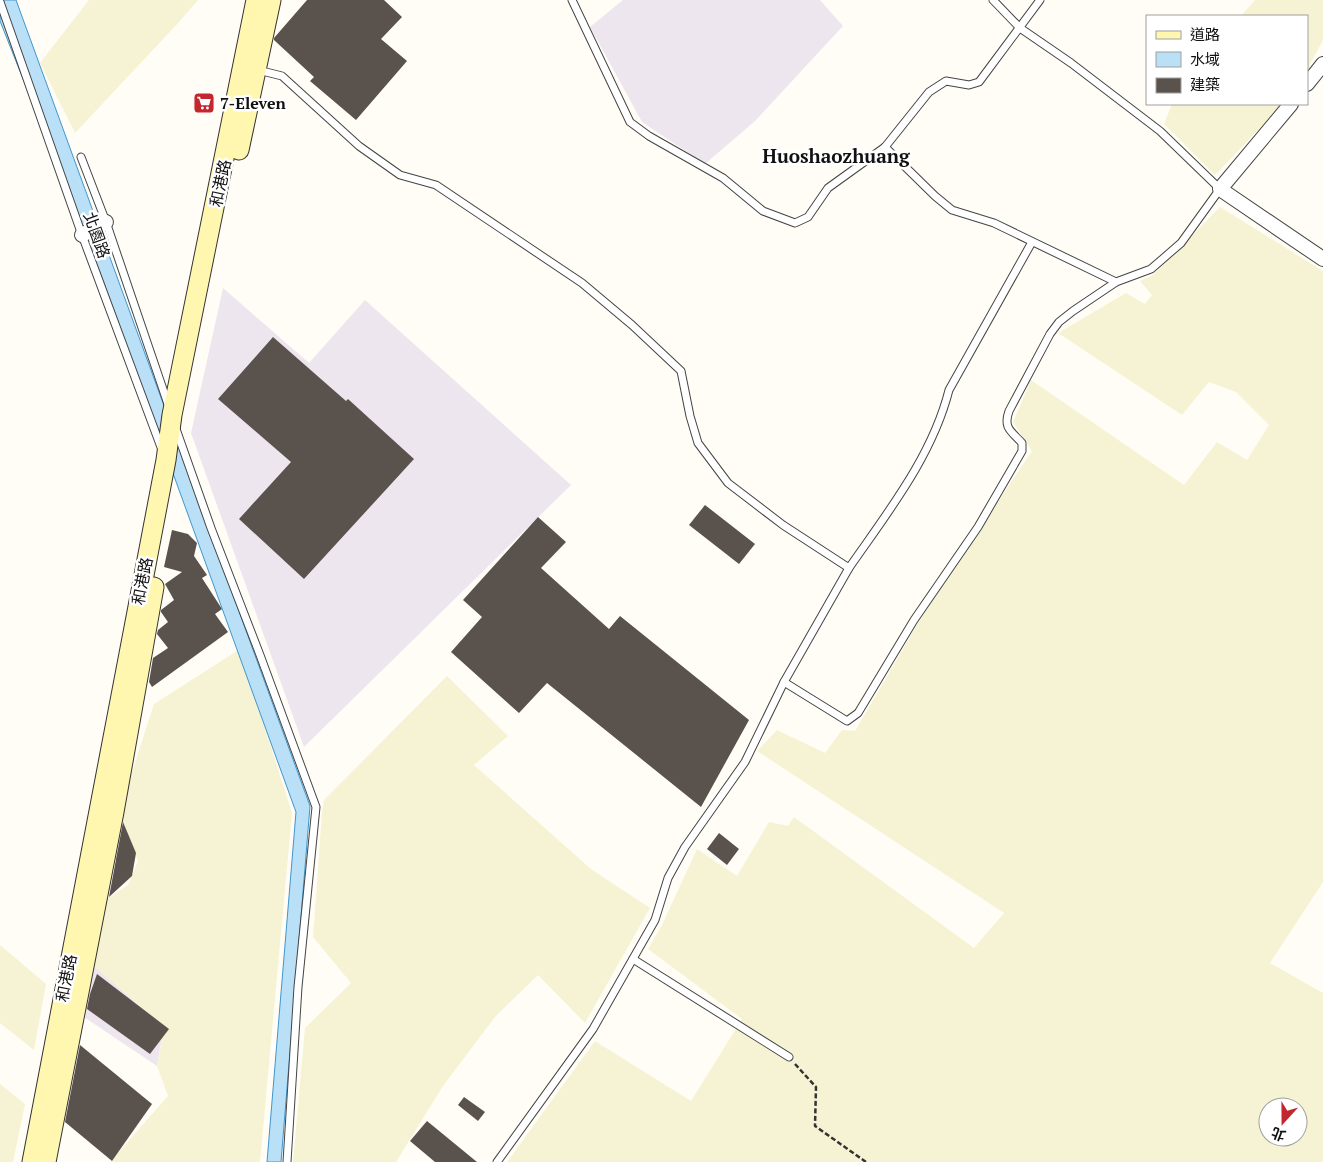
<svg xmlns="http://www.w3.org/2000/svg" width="1323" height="1162" font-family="'PT Serif','Noto Sans TC',serif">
<rect width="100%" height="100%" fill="#fffdf5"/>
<!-- industrial -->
<g fill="#eee6ef">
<polygon points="623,0 820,0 843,26 755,121 705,164 642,122 590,27"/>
<polygon points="223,288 309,363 365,300 571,485 304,747 191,433"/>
<polygon points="89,962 164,1026 157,1066 81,1015"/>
</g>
<!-- farmland -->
<g fill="#f6f3d4" fill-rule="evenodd">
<polygon points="89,0 198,0 180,21 75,133 40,63"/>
<polygon points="1255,0 1323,0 1323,40 1307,70 1307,16 1241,16"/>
<polygon points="1172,104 1283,104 1215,175 1164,124"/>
<path d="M1220,207L1323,271V882L1270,963L1323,993V1162H507L595,1041L691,1101L742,1019L648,949L662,925L697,849L737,876L769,822L788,826L794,817L974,948L1004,913L757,751L777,730L825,753L842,730L855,731L928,606L1032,451L1013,422L1031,380L1184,485L1217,442L1247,460L1269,425L1236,392L1209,382L1182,415L1058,333L1126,293L1145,304L1152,295L1140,281L1153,275ZM1268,1107H1298V1137H1268Z"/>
<polygon points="240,649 292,813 260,1162 110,1162 168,1096 157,1066 164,1027 89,962 105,900 128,885 138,861 119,812 154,704"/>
<polygon points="447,676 508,736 474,765 591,869 650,908 585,1023 538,975 495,1017 443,1086 396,1162 293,1162 305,1028 351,983 313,937 322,812 324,800"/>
<polygon points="0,945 46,984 34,1050 0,1023"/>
<polygon points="0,1084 25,1104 13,1162 0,1162"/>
</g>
<!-- water -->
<polygon fill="#b9e0f7" stroke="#3f96cf" points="0,0 16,0 310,806 281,1162 267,1162 296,812 101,275 0,21"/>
<!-- building -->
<g fill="#5a524d">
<polygon points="307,0 384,0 402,17 381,39 407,61 356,120 310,81 314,77 274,40 274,38"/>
<polygon points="273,337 346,401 348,399 414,459 304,579 239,519 291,462 218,399"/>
<polygon points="705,505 755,544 739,564 689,525"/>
<polygon points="538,517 566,542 541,568 609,629 620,616 749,720 701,807 547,683 519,713 451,652 482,617 463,600"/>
<polygon points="172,530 188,534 197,543 194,556 207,575 202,578 222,609 215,614 228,632 152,687 149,682 153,658 168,648 157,634 158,630 168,622 161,612 161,610 174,600 165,584 182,572 164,567"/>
<polygon points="123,822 136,853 132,876 109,897"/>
<polygon points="719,833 739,849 727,865 707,849"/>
<polygon points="97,974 169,1029 150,1054 87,1009 90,994"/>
<polygon points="80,1045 152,1104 112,1161 65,1122"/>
<polygon points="464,1097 485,1112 478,1121 458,1105"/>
<polygon points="427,1121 477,1162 435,1162 410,1141"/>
</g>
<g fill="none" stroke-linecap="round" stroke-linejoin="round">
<!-- lane casing -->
<g stroke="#444" stroke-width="9">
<g id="lane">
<polyline points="572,0 630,122 649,136 723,178 763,211 795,223 808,217 828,188 885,147 929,92 946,81 969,85 979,82 1040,0"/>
<polyline points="0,2 82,235 162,450"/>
<path d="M258,70L282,76L359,146L400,175L436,185L582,283L632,325L681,371L690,416L698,443L728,483L783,525L849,568C887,513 932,457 949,390L1032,242"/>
<polyline points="885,147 935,196 952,210 994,223 1116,282 1151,269 1181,243 1220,189 1160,131 1071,63 1020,28 993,0"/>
<polyline points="81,157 106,222 169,407"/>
<polyline points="176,429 211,528 260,655 316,807 298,987 287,1162"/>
<polyline points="784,682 849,568"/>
<polyline points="633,959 789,1057"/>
<path d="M497,1162L593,1029L655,920L668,878L685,847L745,762L784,682L847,721L858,713L914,620L978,527L1022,451V443C1011,431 1003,428 1009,411L1050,334L1059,322L1073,311L1116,282"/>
</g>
</g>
<!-- street casing -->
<g stroke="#444" stroke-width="16">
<g id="street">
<polyline points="1307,84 1323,64"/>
<polyline points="1291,104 1220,189 1323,259"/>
<polyline points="82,235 106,222"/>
</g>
</g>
<!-- secondary casing -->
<g stroke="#333" stroke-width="21">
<g id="secondary">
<polyline points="239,150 271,0"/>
<polyline points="32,1162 166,460 172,415 256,0"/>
<polyline points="46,1162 114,812 154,587"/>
</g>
</g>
<!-- path -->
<polyline stroke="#333" stroke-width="2.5" stroke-dasharray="5 2.5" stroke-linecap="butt" points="795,1064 816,1087 815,1126 866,1162"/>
<!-- lane -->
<use href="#lane" stroke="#fff" stroke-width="7"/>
<!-- street -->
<use href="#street" stroke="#fff" stroke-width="14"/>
<!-- secondary -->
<use href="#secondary" stroke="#fff6b0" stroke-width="19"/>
</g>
<!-- icons -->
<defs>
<g id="supermarket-square" transform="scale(1.125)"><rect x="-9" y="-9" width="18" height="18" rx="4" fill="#c4262e" stroke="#fff"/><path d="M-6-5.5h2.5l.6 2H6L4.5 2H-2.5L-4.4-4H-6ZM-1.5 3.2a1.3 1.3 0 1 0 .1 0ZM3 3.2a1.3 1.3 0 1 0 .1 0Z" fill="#fff"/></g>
</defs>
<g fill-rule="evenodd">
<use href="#supermarket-square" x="204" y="103"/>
</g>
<g text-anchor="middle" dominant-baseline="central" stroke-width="5" stroke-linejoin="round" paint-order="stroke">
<!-- poi labels -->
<g font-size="16" font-weight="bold" fill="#111" stroke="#fff" text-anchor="start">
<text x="220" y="103">7-Eleven</text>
</g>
<!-- street labels -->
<g font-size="16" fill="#111" stroke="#fff">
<text transform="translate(220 183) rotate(-78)">和港路</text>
<text transform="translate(97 235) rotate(70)">北園路</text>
<text transform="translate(142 581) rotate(-79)">和港路</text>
<text transform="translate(66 978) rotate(-79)">和港路</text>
</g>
<!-- quarter labels -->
<g font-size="19" font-weight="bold" fill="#111" stroke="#fff">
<text x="836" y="155">Huoshaozhuang</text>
</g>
</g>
<!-- legend -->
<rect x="1146" y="15" width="162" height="90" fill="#ffffff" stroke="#a0a0a0"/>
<rect x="1156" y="31" width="25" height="8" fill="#fff6b0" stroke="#a0a0a0"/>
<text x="1190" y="40" font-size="15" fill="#111111">道路</text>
<rect x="1156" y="52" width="25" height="15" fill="#b9e0f7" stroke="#a0a0a0"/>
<text x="1190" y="65" font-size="15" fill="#111111">水域</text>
<rect x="1156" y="78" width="25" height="15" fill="#5a524d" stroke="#a0a0a0"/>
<text x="1190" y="90" font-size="15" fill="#111111">建築</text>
<!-- north arrow -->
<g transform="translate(1283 1122) rotate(201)"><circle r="24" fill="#ffffff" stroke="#a0a0a0"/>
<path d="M0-4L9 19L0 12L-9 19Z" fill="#c4262e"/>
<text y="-8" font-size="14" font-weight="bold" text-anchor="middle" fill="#111111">北</text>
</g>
</svg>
